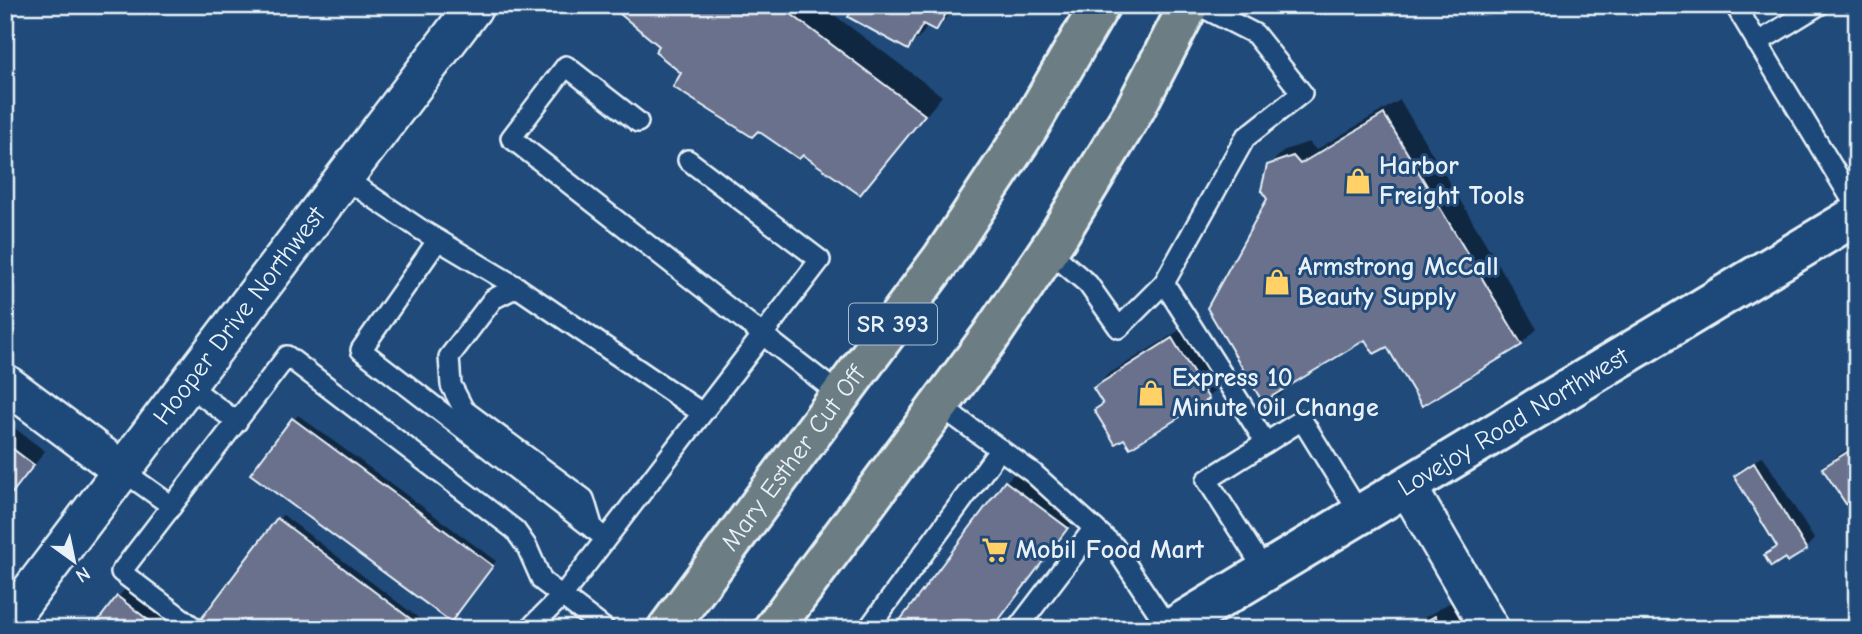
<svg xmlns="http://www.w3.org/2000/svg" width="1862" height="634" font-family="'Comic Neue',sans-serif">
<rect width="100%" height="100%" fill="#1f4a7a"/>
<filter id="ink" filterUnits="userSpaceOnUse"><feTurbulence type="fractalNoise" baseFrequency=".0143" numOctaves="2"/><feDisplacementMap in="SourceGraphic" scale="14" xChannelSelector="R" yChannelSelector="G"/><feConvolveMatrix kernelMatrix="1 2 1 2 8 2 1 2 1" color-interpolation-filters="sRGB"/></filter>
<g filter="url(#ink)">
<!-- shadow -->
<g fill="#0007">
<polygon points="612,5 821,5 942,96 878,174 859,192 803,153 683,73 661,46"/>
<polygon points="857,5 956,5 951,14 935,29 928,25 923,33 908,48"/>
<polygon points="1400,100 1537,329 1521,344 1423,403 1387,344 1366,338 1289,386 1274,401 1267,405 1269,165 1285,150 1309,142 1316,150"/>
<polygon points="1185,327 1221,385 1208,397 1097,410 1104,403 1095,388 1107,375"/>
<polygon points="298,415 496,561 455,616 252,473"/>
<polygon points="5,421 45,451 5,504"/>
<polygon points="1857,443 1857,499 1825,468 1837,456"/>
<polygon points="1763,456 1814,539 1806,548 1786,556 1766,555 1778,544 1736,476 1745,467"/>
<polygon points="1018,469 1079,515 993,629 901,629 1006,482"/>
<polygon points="283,515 433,629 216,629 278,519"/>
<polygon points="130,584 189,629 94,629 118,597"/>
<polygon points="1451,602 1467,629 1405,629"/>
</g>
<!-- building -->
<g fill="#6a718d" stroke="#e8f1f8" stroke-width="2">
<polygon points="609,5 779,5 925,115 860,195 803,155 799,159 758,131 752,137 673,87 681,73 655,52 659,46"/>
<polygon points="855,5 951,5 936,31 923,24 908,50 848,17"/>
<polygon points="1384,114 1522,345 1422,406 1387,347 1374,354 1365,340 1271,397 1275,403 1266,408 1207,308 1267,199 1261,190 1267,165 1293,156 1300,164"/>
<polygon points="1172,338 1209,399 1130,448 1124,439 1115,444 1094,410 1103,404 1093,388"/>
<polygon points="292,418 493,566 451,622 250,474"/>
<polygon points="5,443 34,465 5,502"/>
<polygon points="1857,446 1857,501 1848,507 1822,468"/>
<polygon points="1754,463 1807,550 1787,562 1785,558 1771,567 1764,555 1777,547 1734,476"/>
<polygon points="1005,481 1068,528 992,629 898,629 895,627"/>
<polygon points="277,518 424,629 213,629 201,619"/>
<polygon points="117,596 160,629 92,629"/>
<polygon points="1435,616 1443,629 1413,629"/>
</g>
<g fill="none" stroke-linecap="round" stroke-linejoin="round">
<!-- service casing -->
<g stroke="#e8f1f8" stroke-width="24">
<g id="service">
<polyline points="1735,5 1857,208"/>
<polyline points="1757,43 1819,5"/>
<polyline points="638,122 566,66 511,138 840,395"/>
<polyline points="344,178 423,231 517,287 702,413"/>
<polyline points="438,240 361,350 605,538"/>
<polyline points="1048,250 1088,284 1119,328 1164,283 1245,138 1302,93 1255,34 1198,5"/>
<polyline points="1164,283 1266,443"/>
<polyline points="517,287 493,299 449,357 451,385 464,410 584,499 593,529"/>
<polyline points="188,385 237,422"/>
<polyline points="939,405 1033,473 1114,546 1169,629"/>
<polyline points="123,471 172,506"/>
<polyline points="1265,571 1207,480 1302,420 1360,514"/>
<polyline points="196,629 121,572 287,356 515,530 527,547 542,581 562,596 529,629"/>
<polyline points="605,629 562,596 820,260 688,160"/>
<polyline points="868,629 1000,449"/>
<polyline points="1017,629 1094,528"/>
</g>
</g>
<!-- minor casing -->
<g stroke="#e8f1f8" stroke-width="42">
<g id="minor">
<polyline points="5,383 123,471"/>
<polyline points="1407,486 1490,629"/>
<path id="s1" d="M5,625L475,5"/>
</g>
</g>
<!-- tertiary casing -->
<g stroke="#e8f1f8" stroke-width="44">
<g id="tertiary">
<path id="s2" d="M1170,629L1857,215"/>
</g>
</g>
<!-- primary casing -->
<g stroke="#e8f1f8" stroke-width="44">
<g id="primary">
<path id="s3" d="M667,629L943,257L1029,127L1100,5"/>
<polyline points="773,629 990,337 1058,236 1135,109 1189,5"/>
</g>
</g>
<!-- service -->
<use href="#service" stroke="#1f4a7a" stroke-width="19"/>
<!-- minor -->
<use href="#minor" stroke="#1f4a7a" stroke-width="37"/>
<!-- tertiary -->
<use href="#tertiary" stroke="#1f4a7a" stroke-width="38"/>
<!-- primary -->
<use href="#primary" stroke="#6c7e84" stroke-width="38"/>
</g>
</g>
<!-- icons -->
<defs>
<g id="shop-bare" transform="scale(2.1)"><path d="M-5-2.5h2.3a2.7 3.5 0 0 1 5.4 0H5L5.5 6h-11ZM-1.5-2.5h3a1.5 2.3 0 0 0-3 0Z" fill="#ffd166" stroke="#1f4a7a" stroke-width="2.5" paint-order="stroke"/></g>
<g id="supermarket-bare" transform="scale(2.1)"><path d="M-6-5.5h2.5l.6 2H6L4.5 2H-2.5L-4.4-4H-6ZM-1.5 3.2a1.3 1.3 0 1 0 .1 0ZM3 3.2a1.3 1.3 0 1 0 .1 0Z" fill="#ffd166" stroke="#1f4a7a" stroke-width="2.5" paint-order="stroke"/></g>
</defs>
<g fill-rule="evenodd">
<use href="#shop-bare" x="1358" y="181"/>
<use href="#shop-bare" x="1277" y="282"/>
<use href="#shop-bare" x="1151" y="393"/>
<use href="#supermarket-bare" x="995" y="550"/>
</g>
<g text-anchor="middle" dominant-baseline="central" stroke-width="6" stroke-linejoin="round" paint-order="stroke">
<!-- shield labels -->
<rect fill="#1f4a7a" stroke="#acbfd2" stroke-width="2" x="849" y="303.5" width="88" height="41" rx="5"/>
<g font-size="24" font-weight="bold" fill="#e8f1f8">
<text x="893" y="324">SR 393</text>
</g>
<!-- poi labels -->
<g font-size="26" font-weight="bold" fill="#e8f1f8" stroke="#1f4a7a" text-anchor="start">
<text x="1379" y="166">Harbor<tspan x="1379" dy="30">Freight Tools</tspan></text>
<text x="1298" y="267">Armstrong McCall<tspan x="1298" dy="30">Beauty Supply</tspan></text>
<text x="1172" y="378">Express 10<tspan x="1172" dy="30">Minute Oil Change</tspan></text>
<text x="1016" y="550">Mobil Food Mart</text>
</g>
<!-- street labels -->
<g font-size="26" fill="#e8f1f8" stroke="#1f4a7a">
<text stroke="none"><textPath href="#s1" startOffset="388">Hooper Drive Northwest</textPath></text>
<text stroke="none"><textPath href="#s2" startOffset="401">Lovejoy Road Northwest</textPath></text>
<text stroke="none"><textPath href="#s3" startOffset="212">Mary Esther Cut Off</textPath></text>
</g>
</g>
<!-- margin -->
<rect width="1862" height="634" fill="none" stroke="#1f4a7a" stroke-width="28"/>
<rect x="14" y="14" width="1834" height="606" fill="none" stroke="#e8f1f8" stroke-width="2.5" filter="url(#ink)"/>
<!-- north arrow -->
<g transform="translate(74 561) rotate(147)" stroke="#1f4a7a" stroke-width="5" paint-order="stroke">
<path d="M0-5L12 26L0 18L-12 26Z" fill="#e8f1f8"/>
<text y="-10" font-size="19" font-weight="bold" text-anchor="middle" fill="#e8f1f8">N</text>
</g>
</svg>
